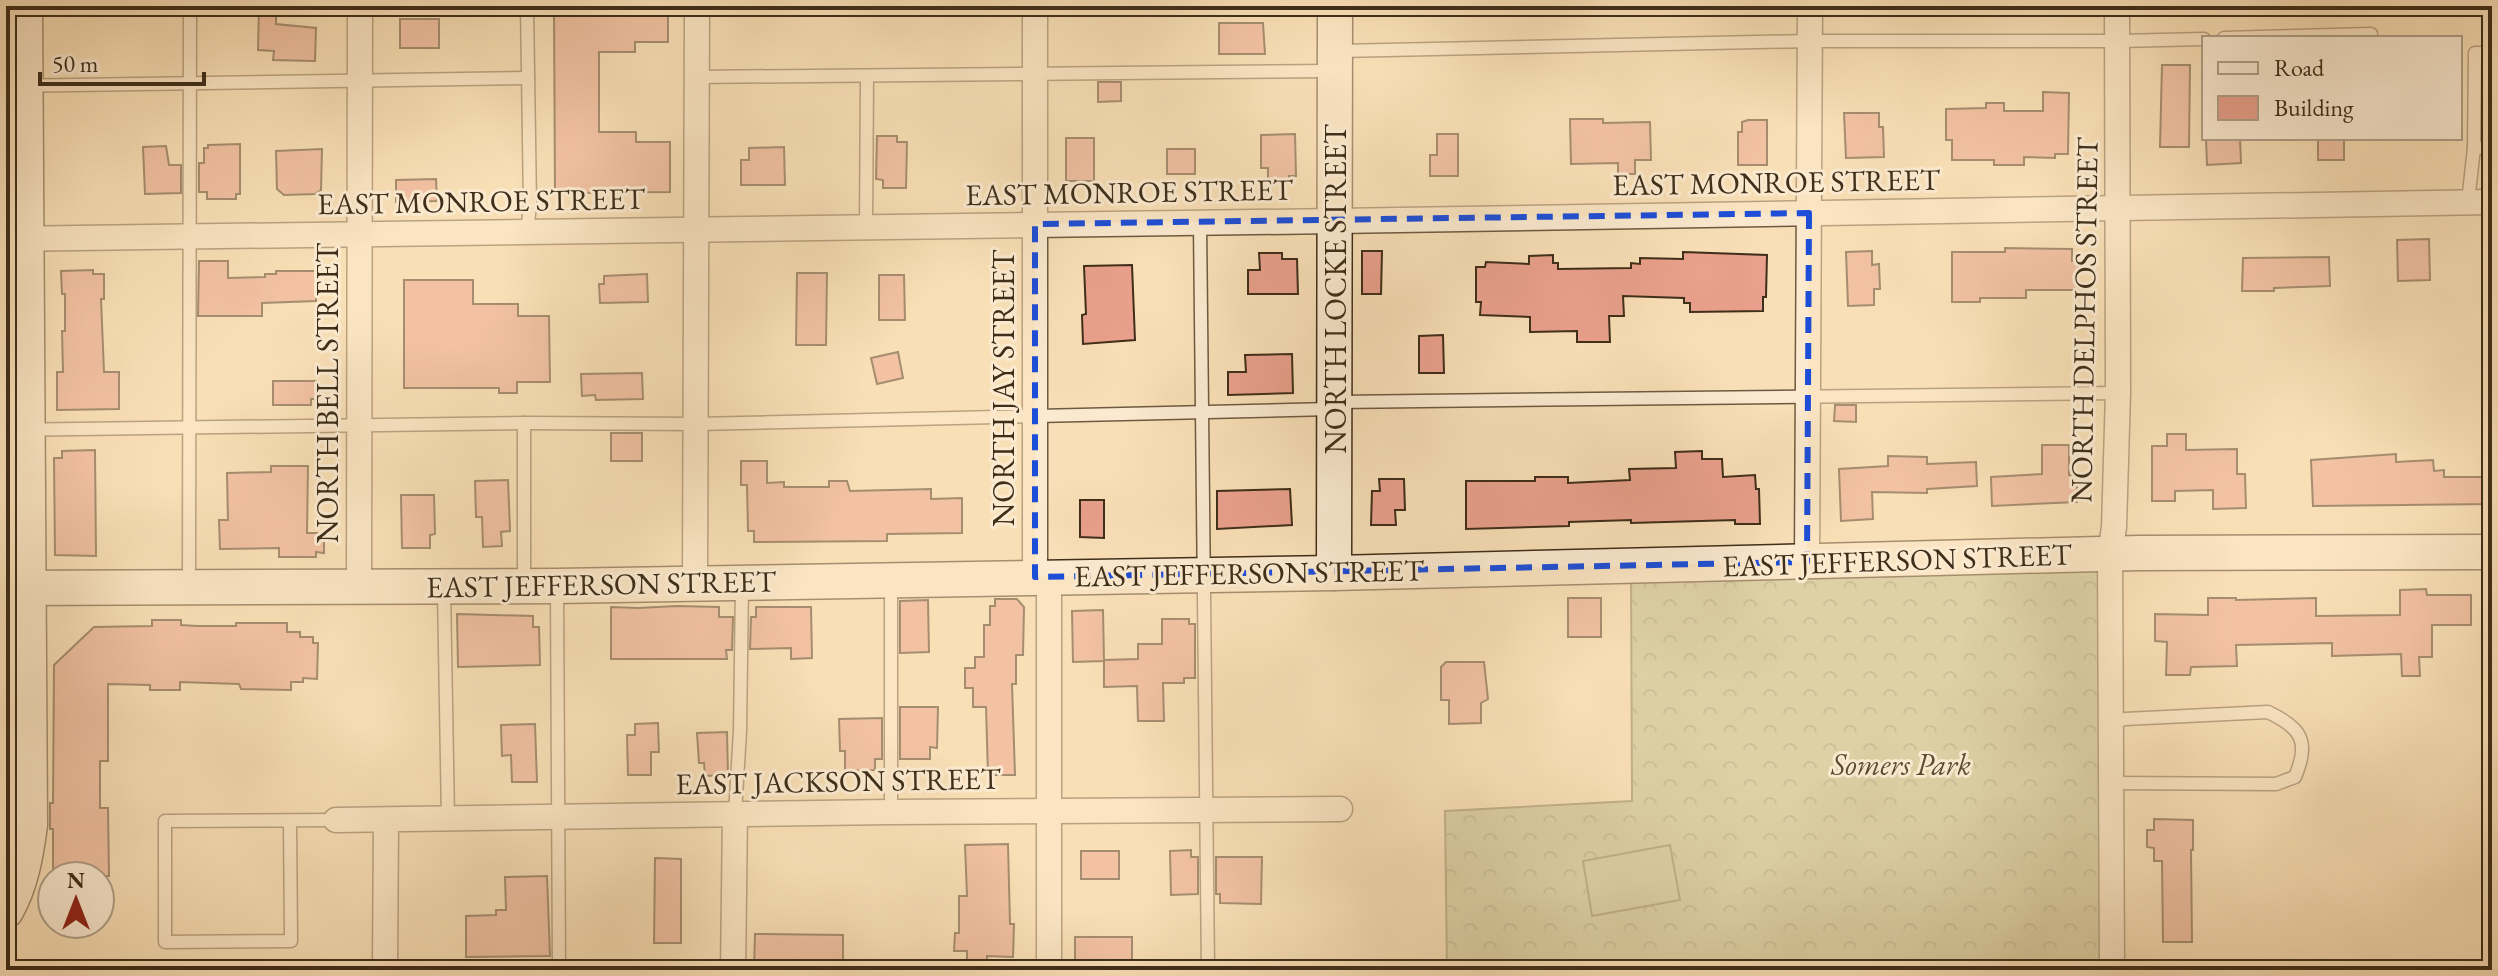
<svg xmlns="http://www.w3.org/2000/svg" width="2498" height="976" font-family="'EB Garamond',serif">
<defs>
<pattern id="forest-crowns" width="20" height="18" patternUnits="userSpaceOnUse" patternTransform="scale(2)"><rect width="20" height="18" fill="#bac291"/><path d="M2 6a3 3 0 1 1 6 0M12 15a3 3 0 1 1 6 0" fill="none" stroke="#999e76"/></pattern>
</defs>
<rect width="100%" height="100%" fill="#f9dfb7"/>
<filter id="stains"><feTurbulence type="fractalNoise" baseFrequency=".0025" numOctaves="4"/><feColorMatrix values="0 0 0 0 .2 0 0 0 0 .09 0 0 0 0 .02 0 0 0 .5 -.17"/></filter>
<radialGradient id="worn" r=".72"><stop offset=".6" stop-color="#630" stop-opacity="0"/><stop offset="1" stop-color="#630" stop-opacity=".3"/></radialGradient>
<!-- forest -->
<polygon fill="url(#forest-crowns)" stroke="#7c7855" stroke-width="2" points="2110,554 2112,964 1883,970 1447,970 1445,811 1632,801 1631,567"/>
<!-- pitch -->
<polygon fill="#bac291" stroke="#7c7855" stroke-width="2" points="1670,845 1680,900 1592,916 1583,861"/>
<!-- building -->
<g fill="#e9a08c" stroke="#3f2e19" stroke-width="2">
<polygon points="259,6 276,6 276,24 316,28 315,61 273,60 274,51 258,50"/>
<polygon points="554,6 668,6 668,42 635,42 635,52 599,52 599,132 636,132 636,142 670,142 670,192 555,193"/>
<rect x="400" y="19" width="39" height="29"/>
<polygon points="1219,23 1263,23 1265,54 1219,54"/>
<polygon points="2162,65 2190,65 2189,147 2160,147"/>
<polygon points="1098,82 1121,82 1121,101 1098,102"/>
<polygon points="2043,92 2069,93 2068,154 2055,154 2055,158 2024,157 2024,165 1994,165 1994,160 1952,160 1952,140 1946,140 1946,109 1986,108 1986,103 2004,103 2004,111 2043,111"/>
<polygon points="1844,113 1879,113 1879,127 1883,127 1884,157 1846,158"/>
<polygon points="1570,119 1603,119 1603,123 1650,122 1651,160 1635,160 1635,174 1618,174 1618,163 1571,164"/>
<polygon points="1748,120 1767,120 1767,165 1738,165 1738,132 1742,132 1742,122"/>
<polygon points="1295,134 1296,176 1289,176 1289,181 1268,181 1268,168 1261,168 1261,135"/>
<polygon points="1437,134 1458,134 1458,176 1430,176 1430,155 1437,155"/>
<polygon points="877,136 897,136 897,142 907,142 906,188 883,188 883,180 876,179"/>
<rect x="1066" y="138" width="28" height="43"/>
<polygon points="2206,138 2240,138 2241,163 2207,165"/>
<rect x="2318" y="138" width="26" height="22"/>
<polygon points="240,144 240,194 236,194 236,199 207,199 207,192 199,192 199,163 204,163 204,148 208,148 208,145"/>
<polygon points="166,146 169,165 181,165 181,193 145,194 143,147"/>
<polygon points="784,147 785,185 741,185 741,160 749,160 749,148"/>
<polygon points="322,149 321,190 315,194 284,195 277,189 276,151"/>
<rect x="1167" y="149" width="28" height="25"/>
<polygon points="436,179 437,201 396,202 396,180"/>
<polygon points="2429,239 2430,280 2398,281 2397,240"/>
<polygon points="2005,248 2072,249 2072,261 2078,261 2078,290 2026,290 2026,298 1980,298 1980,302 1952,302 1952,252 2005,252"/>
<polygon points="1362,251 1382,251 1381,294 1362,294"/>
<polygon points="1872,251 1872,265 1879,264 1880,289 1874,289 1874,305 1848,306 1846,252"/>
<polygon points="1683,252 1767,255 1766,297 1763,297 1763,311 1690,312 1690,303 1684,303 1684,298 1623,296 1624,316 1609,316 1610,342 1577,342 1577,331 1530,332 1530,317 1480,315 1481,302 1476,302 1476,267 1485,267 1486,262 1529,264 1529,256 1553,255 1553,263 1558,263 1558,269 1631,268 1631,263 1640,264 1640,258 1683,259"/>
<polygon points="1259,253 1282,253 1282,259 1297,259 1298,294 1248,294 1248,270 1260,270"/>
<polygon points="2329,257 2330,286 2274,288 2274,291 2242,291 2243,258"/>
<polygon points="199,261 228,261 228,278 265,277 265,274 276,274 276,271 316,271 316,301 262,303 262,316 198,316"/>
<polygon points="1132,265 1135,340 1083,344 1082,315 1086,314 1084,266"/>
<polygon points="93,270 93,274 104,274 104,299 101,299 104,372 119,372 119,409 57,410 57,372 63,372 62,331 65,331 65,294 62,294 61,271"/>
<polygon points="797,273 827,273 826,345 796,345"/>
<polygon points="647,274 648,302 600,303 599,284 604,284 604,276"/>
<polygon points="879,275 904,275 905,320 879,320"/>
<polygon points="404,280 473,280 473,304 518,304 518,316 549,316 550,382 517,382 517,393 499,393 499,388 404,388"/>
<polygon points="1443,335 1444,373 1419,373 1419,336"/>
<polygon points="898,352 903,378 877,384 871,358"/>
<polygon points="1292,354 1293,393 1228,395 1228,372 1246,372 1245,355"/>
<polygon points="642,373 643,399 596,400 595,395 582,396 581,374"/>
<polygon points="273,381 316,381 316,399 311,399 311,405 273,405"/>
<polygon points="1835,405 1856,405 1856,422 1834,421"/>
<rect x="611" y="433" width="31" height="28"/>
<polygon points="2167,434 2186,434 2186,450 2237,449 2237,474 2245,474 2246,508 2213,509 2213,490 2175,491 2175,501 2152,501 2152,446 2167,446"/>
<polygon points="2042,445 2069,445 2069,475 2077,475 2077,502 1992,506 1991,477 2042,474"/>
<polygon points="95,450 96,556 55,555 54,458 62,458 62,451"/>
<polygon points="1702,451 1702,459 1722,459 1723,477 1755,475 1756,489 1759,489 1760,524 1735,524 1735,520 1631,523 1631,520 1569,522 1569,526 1466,529 1466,481 1535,481 1535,477 1568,477 1568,483 1630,480 1629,469 1676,468 1675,452"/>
<polygon points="2396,454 2396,462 2433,460 2434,471 2444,470 2444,477 2492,477 2492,504 2313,506 2311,460"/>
<polygon points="1888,456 1927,457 1927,464 1976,462 1977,486 1927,489 1927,493 1872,492 1873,519 1841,521 1839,469 1888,466"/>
<polygon points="741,461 767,461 767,483 784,482 784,487 829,487 829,481 847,481 850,491 931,489 931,499 962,498 962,533 887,534 887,541 754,542 754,531 748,531 747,485 741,485"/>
<polygon points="271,466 308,466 307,533 324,533 324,553 316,552 316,557 279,557 279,548 220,549 219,520 228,520 227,473 271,472"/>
<polygon points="1379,479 1404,479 1405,510 1395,510 1396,525 1371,525 1372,491 1380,491"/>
<polygon points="508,480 510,531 501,532 502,546 483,547 482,517 476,517 475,481"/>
<polygon points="1290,489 1292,525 1217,529 1217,491"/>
<polygon points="401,495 434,495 435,534 430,535 430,548 402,548"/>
<polygon points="1080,500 1104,500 1104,538 1080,537"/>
<polygon points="2426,589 2427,595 2471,595 2471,625 2432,625 2432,657 2419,657 2420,676 2402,676 2401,654 2332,656 2332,643 2236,645 2237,666 2191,667 2190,675 2166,675 2167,642 2155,641 2155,614 2208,615 2208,598 2236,598 2236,600 2316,598 2316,616 2400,615 2400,590"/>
<rect x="1568" y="598" width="33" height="39"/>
<polygon points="995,599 1017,599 1024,607 1023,655 1016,655 1016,684 1012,684 1015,775 988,775 986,707 973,707 973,688 965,688 965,668 975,668 975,657 984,657 984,625 990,625 990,606 995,606"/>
<polygon points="928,600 929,652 900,653 900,601"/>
<polygon points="677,606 719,607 719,617 733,617 732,650 726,650 727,659 611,659 611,607 638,608"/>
<polygon points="756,607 811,607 812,658 791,659 791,648 750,649 751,617 756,617"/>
<polygon points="1103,610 1104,661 1073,662 1072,611"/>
<polygon points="457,614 533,616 533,627 539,627 540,665 458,667"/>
<polygon points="1162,619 1189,619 1189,624 1195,624 1195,678 1184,678 1184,683 1163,683 1164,721 1138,721 1137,686 1104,687 1104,660 1138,659 1138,644 1162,644"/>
<polygon points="152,620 181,620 181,625 197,626 236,626 236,623 287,623 287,632 300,632 300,637 313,637 313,643 318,643 317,679 303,678 303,682 291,682 291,690 241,689 239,684 180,682 180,690 150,690 150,685 108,684 108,761 100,761 100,808 108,808 109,876 53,876 53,829 50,829 50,803 53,803 54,665 94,627 152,626"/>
<polygon points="1446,662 1484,662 1488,699 1481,703 1481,723 1449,724 1449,700 1441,700 1441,667"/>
<polygon points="900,707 938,707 937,748 930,747 930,759 900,759"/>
<polygon points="882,718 882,759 875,759 875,770 845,771 845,751 840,751 839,719"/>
<polygon points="658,723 659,752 651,752 651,775 628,775 627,735 635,735 635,724"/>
<polygon points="535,724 537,782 512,782 511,755 502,756 501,725"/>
<polygon points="727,732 728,775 705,776 704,763 699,763 697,733"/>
<polygon points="2154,819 2193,820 2193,850 2191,850 2192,942 2163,942 2162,861 2154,861 2154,848 2147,847 2147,830 2154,830"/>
<polygon points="1008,844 1010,924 1014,924 1013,957 987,956 987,963 967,963 967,951 954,951 955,933 959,933 959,896 967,896 965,845"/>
<polygon points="1191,850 1191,857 1198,857 1198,894 1171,895 1170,851"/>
<rect x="1081" y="851" width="38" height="28"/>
<polygon points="1216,857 1262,857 1261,904 1220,903 1220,894 1216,894"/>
<polygon points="655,858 681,859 681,943 654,943"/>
<polygon points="547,876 550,956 466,957 466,916 496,915 496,910 506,910 505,877"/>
<polygon points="755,934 843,935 843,968 754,968"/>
<rect x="1075" y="937" width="57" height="30"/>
</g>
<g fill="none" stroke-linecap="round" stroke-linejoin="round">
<!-- lane casing -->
<g stroke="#6e5a40" stroke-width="15">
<g id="lane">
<polyline points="527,6 530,205 527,233"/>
<polyline points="2224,38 2371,34"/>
<polyline points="1339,51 1809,41 2118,41 2204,39"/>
<polyline points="697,77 1333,71"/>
<polyline points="6,86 528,78"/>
<polyline points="2474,148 2492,147"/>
<polyline points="2468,202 2474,148 2475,53 2492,53"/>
<polyline points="1200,223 1208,970"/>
<polyline points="866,227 867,76"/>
<polyline points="1338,402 2118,393"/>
<polyline points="524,423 524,584"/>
<polyline points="6,430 524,423 697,424 1331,409"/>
<polyline points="189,587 190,6"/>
<polyline points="557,589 559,970"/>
<polyline points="444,590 448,819"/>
<path d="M2111,723L2125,719L2268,712C2302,728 2310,742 2295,777L2276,784L2111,783"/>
<polyline points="891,812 891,584"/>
<polyline points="735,814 740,731 742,585"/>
<polyline points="290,821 291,941 165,942 165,821 336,820"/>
<polyline points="556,970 719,970"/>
</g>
</g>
<!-- street casing -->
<g stroke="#6e5a40" stroke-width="27">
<g id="street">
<polyline points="1035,6 1035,577"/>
<polyline points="6,239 1336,221 2492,202"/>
<polyline points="1807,562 1810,6"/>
<polyline points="695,582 697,6"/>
<polyline points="359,588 360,6"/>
<polyline points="336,820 891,812 1340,809"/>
<polyline points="385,970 386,820"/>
<polyline points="733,970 735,814"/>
<polyline points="1049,970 1049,577"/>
<polyline points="2112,970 2110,554 2114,527 2118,393 2117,6"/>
</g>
</g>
<!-- secondary casing -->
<g stroke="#3f2e19" stroke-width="37">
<g id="secondary">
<polyline points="1334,573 1335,6"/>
<polyline points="6,588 557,586 1334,573 2139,553 2492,552"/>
<path d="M6,911C21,885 26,855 30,825L25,6"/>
</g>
</g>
<!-- lane -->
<use href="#lane" stroke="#fbead0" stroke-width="12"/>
<!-- street -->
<use href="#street" stroke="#fbead0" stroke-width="24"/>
<!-- secondary -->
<use href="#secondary" stroke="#fbead0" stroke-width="34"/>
</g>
<!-- marked area -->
<path d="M0 0H2498V976H0ZM1809,213L1807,562L1035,577V224Z" fill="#f9dfb7" fill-opacity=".55" fill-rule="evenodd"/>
<path fill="none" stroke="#1d4ed8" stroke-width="6" stroke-dasharray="16 10" stroke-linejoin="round" d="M1809,213L1807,562L1035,577V224Z"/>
<g text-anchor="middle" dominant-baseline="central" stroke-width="6" stroke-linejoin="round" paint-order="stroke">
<!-- street labels -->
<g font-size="30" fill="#3f2e19" stroke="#fbead0">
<text transform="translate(1776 182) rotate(-1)">EAST MONROE STREET</text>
<text transform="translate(1129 192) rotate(-1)">EAST MONROE STREET</text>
<text transform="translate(481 201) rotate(-1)">EAST MONROE STREET</text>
<text transform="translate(1335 289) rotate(-90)">NORTH LOCKE STREET</text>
<text transform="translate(2084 320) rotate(-89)">NORTH DELPHOS STREET</text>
<text transform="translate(1003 388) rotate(-90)">NORTH JAY STREET</text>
<text transform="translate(327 393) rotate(-90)">NORTH BELL STREET</text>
<text transform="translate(1897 560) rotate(-2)">EAST JEFFERSON STREET</text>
<text transform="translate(1249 573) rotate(-1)">EAST JEFFERSON STREET</text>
<text transform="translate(601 584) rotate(-1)">EAST JEFFERSON STREET</text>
<text transform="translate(838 781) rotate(-1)">EAST JACKSON STREET</text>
</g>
<!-- park labels -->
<g font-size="30" font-style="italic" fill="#584c31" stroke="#fbead0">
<text x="1901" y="764">Somers Park</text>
</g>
</g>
<!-- margin -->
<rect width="2498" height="976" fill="none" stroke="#f9dfb7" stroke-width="32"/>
<rect x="8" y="8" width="2482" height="960" fill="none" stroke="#3f2e19" stroke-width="4"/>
<rect x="16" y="16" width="2466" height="944" fill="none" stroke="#3f2e19" stroke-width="2"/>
<!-- legend -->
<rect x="2202" y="36" width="260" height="104" fill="#fbead0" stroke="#b09f87" stroke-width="2"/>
<rect x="2218" y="62" width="40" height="12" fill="#fbead0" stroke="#b09f87" stroke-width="2"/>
<text x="2274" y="76" font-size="24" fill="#3f2e19">Road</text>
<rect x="2218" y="96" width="40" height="24" fill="#e9a08c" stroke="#b09f87" stroke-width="2"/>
<text x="2274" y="116" font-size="24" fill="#3f2e19">Building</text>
<!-- north arrow -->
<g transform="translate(76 900)"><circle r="38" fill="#fbead0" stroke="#b09f87" stroke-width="2"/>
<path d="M0-6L14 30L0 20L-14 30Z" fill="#8f2418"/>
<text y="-12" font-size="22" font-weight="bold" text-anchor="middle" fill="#3f2e19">N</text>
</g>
<!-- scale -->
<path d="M40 72v12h164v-12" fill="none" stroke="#3f2e19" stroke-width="4"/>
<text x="52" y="72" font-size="24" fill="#3f2e19" stroke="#fbead0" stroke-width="6" paint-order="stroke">50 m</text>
<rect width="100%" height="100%" filter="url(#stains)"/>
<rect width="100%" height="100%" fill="url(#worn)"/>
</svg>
